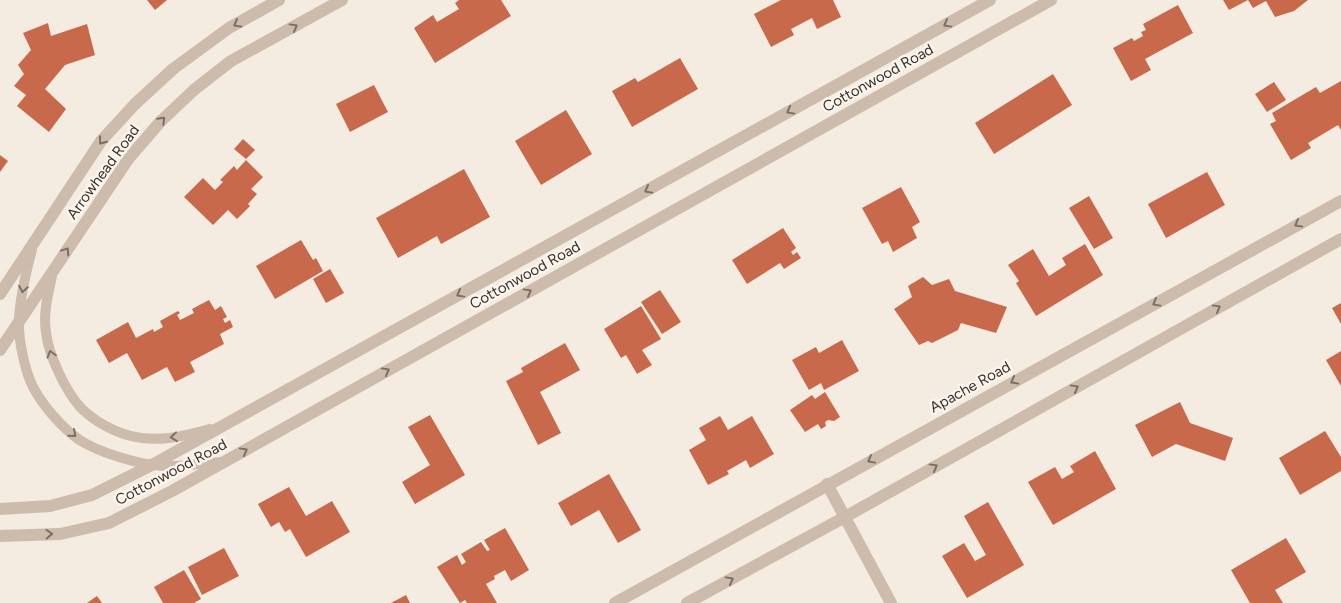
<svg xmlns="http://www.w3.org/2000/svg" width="1341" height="603" font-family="Figtree,sans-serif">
<rect width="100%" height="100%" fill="#f4ebe1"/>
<!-- building -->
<g fill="#c8694b">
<polygon points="147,0 167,0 155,10"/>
<polygon points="459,0 501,0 511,16 435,63 414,28 433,15 437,22 459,9 455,3"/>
<polygon points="781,0 833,0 841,17 817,29 812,18 791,29 794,35 771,47 754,14"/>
<polygon points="1223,0 1308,0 1294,11 1275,17 1266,1 1253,8 1248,0 1229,10"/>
<polygon points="1178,5 1193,33 1145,59 1151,70 1131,81 1113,48 1132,38 1134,41 1143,36 1141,32 1146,30 1143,24"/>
<polygon points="48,23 51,36 87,24 95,55 65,65 45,89 66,109 49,132 17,106 26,95 14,86 24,74 18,65 31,50 23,33"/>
<polygon points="680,58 698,89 632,127 612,91 635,78 638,82"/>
<polygon points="1053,74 1072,105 994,154 975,123"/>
<polygon points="1341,81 1341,130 1338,125 1308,143 1311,148 1291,160 1270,124 1276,121 1272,113 1316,87 1320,93"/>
<polygon points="1274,82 1286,100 1267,112 1255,94"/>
<polygon points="374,85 388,112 350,132 336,104"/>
<polygon points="566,110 592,154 541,185 515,141"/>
<polygon points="243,139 255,150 246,159 234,149"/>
<polygon points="0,155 8,161 0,172"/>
<polygon points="246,160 263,177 251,189 257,194 248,204 250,206 237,219 228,210 213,225 184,197 203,178 215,190 223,182 220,180 234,166 237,170"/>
<polygon points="464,169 490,217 441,244 437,236 398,258 376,218"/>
<polygon points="1207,172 1225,205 1166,238 1148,204"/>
<polygon points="901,187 920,222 912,227 917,238 893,252 888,241 882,244 862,208"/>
<polygon points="1089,196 1113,238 1094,249 1069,208"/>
<polygon points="783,228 796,248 791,252 793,255 797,252 801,258 784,269 780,263 747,284 732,260"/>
<polygon points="301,240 313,260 316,258 323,271 275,299 256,266"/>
<polygon points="1085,244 1103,275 1036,316 1016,283 1019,281 1008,265 1033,249 1049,276 1066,265 1062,258"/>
<polygon points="330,269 344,293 326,303 313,279"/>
<polygon points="923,277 932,285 949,279 955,291 1007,307 996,333 961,323 958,330 932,343 928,341 919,345 894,309 912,297 908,286"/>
<polygon points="660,290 681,322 662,334 641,302"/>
<polygon points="209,300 215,310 221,306 227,317 223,319 225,323 230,320 233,327 220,334 224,344 190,362 195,372 175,382 167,367 142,380 127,353 109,363 96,340 128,322 136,338 153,329 154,332 163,327 160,321 178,311 180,313 177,315 180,320 194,313 192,309"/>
<polygon points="1341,303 1341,324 1332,308"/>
<polygon points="641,306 661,339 642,350 652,365 637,374 626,355 621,358 604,329"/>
<polygon points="842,340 859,371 824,390 821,383 809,390 792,360 816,347 819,353"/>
<polygon points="565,343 580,370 540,392 561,433 538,445 506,381 523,372 521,368"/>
<polygon points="1341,351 1341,386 1326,360"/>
<polygon points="825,392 840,417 834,421 828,420 825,422 826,426 821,429 818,424 805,432 790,410 812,395 815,399"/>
<polygon points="1180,402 1190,423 1233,438 1225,461 1176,444 1152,457 1135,425"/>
<polygon points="430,415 465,475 415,504 402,482 430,465 408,427"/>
<polygon points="720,416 728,430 752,416 774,454 750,468 746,460 727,471 729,474 708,485 689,450 706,440 699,428"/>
<polygon points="1325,431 1341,457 1341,471 1300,495 1279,458"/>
<polygon points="1095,451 1116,489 1053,525 1028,482 1055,467 1062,479 1074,472 1070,466"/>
<polygon points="609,474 641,530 618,543 599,510 571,526 558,503"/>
<polygon points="289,487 306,516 332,501 350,532 306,557 290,529 285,532 279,522 271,527 258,504"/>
<polygon points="988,502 1024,565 967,598 942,556 964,543 975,561 986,555 964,516"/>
<polygon points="505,528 529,570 511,581 505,570 494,576 495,579 486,584 497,603 467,603 465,600 460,603 437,567 457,555 462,565 466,562 461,554 481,542 487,551 490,550 484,540"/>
<polygon points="1286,538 1306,572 1275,590 1283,603 1250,603 1231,570"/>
<polygon points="224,548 239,576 202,595 188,567"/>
<polygon points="184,570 201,599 194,603 163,603 154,587"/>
<polygon points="406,595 410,603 391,603"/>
<polygon points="97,596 102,603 87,603"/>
</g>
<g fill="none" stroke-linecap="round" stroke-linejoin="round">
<!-- service -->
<g stroke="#cdbbac" stroke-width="10">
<path d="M32,250C26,272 20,297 19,320C18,339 25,371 33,387C43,406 63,429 81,441C99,452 132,462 153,465C176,468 198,464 221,462"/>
<path d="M52,276C48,295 43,313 46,332C48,354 66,392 81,408C94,421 114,432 131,436C158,443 184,436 210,429"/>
</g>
<!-- minor -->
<g stroke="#cdbbac" stroke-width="12">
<polyline points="0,294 101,141 135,104 173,69 229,28 279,0"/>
<polyline points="0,350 129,158 161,121 195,89 231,61 342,0"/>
<polyline points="827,484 891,603"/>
<polyline points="0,509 50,506 92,495 152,465 990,0"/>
<polyline points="0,536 60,534 109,523 172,491 1051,0"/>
<polyline points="615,603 1341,201"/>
<polyline points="687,603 845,517 1341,239"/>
</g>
</g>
<!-- one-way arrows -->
<defs><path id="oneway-chevron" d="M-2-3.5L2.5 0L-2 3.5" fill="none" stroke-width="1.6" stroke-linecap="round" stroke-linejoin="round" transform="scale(1.25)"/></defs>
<g stroke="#7d6f65">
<use href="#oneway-chevron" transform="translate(237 24) rotate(151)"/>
<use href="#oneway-chevron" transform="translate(947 24) rotate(151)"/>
<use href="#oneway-chevron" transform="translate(294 27) rotate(-29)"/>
<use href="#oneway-chevron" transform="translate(790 111) rotate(151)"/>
<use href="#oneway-chevron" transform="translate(162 120) rotate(-45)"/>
<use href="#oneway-chevron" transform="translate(102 141) rotate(128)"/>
<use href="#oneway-chevron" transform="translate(648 190) rotate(151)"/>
<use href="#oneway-chevron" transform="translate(1298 224) rotate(151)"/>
<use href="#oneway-chevron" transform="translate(66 251) rotate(-56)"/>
<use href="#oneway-chevron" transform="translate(23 289) rotate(99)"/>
<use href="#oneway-chevron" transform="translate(528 292) rotate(-29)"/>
<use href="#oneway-chevron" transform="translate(460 294) rotate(151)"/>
<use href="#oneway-chevron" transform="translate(1156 303) rotate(151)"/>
<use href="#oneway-chevron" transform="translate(1217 308) rotate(-29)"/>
<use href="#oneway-chevron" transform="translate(51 354) rotate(-106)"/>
<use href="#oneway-chevron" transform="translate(386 371) rotate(-29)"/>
<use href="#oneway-chevron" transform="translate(1014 381) rotate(151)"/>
<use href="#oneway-chevron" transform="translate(1075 388) rotate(-29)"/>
<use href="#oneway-chevron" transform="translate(73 434) rotate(41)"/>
<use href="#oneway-chevron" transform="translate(174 437) rotate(174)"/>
<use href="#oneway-chevron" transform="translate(244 451) rotate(-29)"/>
<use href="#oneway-chevron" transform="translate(871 460) rotate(151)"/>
<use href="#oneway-chevron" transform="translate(934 467) rotate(-29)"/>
<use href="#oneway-chevron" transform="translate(49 534) rotate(-2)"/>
<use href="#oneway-chevron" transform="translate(730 580) rotate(-29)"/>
</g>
<g text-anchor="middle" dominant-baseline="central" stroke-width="5" stroke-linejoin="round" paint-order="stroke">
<!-- street labels -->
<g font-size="15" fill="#3b302b" stroke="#fbf5ee">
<text transform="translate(878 78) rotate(-29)">Cottonwood Road</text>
<text transform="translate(103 172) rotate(-54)">Arrowhead Road</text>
<text transform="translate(525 275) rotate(-29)">Cottonwood Road</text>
<text transform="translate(970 387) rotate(-29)">Apache Road</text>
<text transform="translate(171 472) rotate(-28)">Cottonwood Road</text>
</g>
</g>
</svg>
